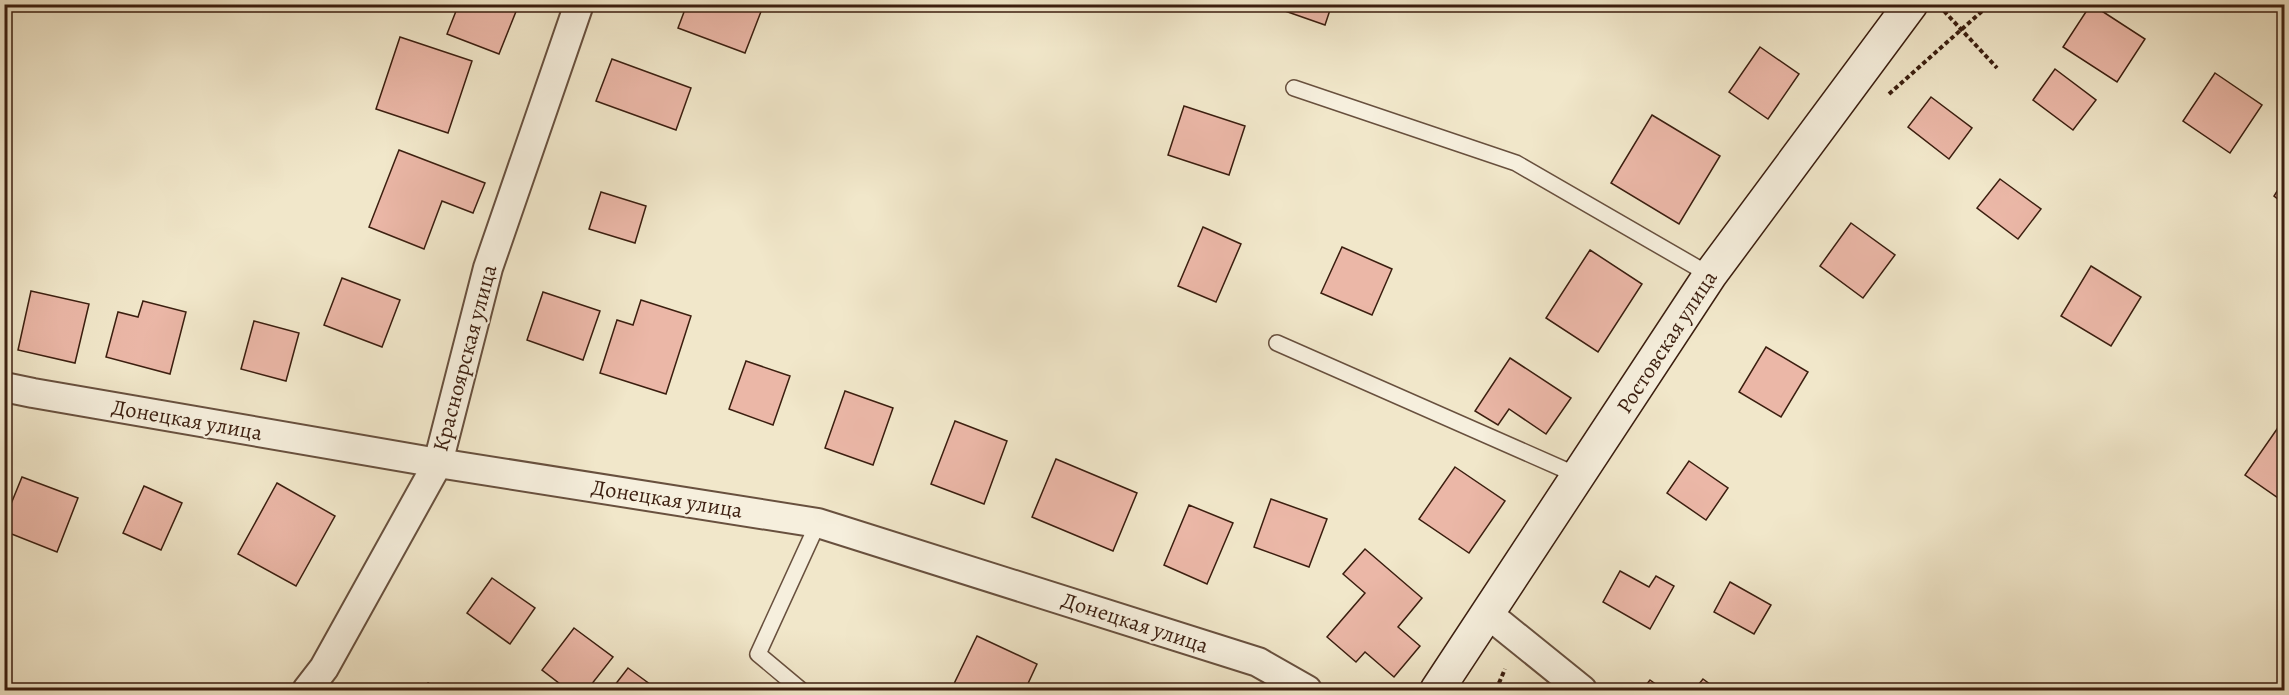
<svg xmlns="http://www.w3.org/2000/svg" width="2289" height="695" font-family="Alegreya,serif">
<rect width="100%" height="100%" fill="#f1e7ca"/>
<filter id="stains"><feTurbulence type="fractalNoise" baseFrequency=".00333" numOctaves="4"/><feColorMatrix values="0 0 0 0 .2 0 0 0 0 .09 0 0 0 0 .02 0 0 0 .5 -.17"/></filter>
<radialGradient id="worn" r=".72"><stop offset=".6" stop-color="#630" stop-opacity="0"/><stop offset="1" stop-color="#630" stop-opacity=".3"/></radialGradient>
<!-- building -->
<g fill="#ebb7a7" stroke="#3b1e0f" stroke-width="1.5">
<polygon points="453,4 519,4 499,54 447,34 458,6"/>
<polygon points="687,4 749,4 762,9 745,53 678,28"/>
<polygon points="1288,4 1332,4 1325,25 1285,11"/>
<polygon points="2091,4 2145,39 2117,82 2063,47"/>
<polygon points="400,37 472,61 448,133 376,109"/>
<polygon points="1760,47 1799,74 1768,119 1729,92"/>
<polygon points="612,59 691,88 676,130 596,101"/>
<polygon points="2055,69 2096,100 2073,130 2033,100"/>
<polygon points="2215,73 2262,105 2230,153 2183,121"/>
<polygon points="1931,97 1972,128 1949,159 1908,127"/>
<polygon points="1184,106 1245,126 1229,175 1168,155"/>
<polygon points="1652,115 1720,156 1679,224 1611,183"/>
<polygon points="399,150 485,183 473,213 442,201 424,249 369,227"/>
<polygon points="2000,179 2041,209 2018,239 1977,208"/>
<polygon points="2284,180 2284,204 2274,196"/>
<polygon points="601,192 646,206 635,243 589,229"/>
<polygon points="1851,223 1895,255 1863,298 1820,266"/>
<polygon points="1203,227 1241,244 1216,302 1178,286"/>
<polygon points="1342,247 1392,269 1372,315 1321,293"/>
<polygon points="1590,250 1642,284 1598,352 1546,318"/>
<polygon points="2091,266 2141,297 2111,346 2061,316"/>
<polygon points="342,278 400,300 382,347 324,325"/>
<polygon points="31,291 89,304 75,363 18,350"/>
<polygon points="543,292 600,311 583,360 527,340"/>
<polygon points="641,300 691,316 666,394 600,373 617,320 633,325"/>
<polygon points="143,301 186,312 170,374 106,357 118,312 138,317"/>
<polygon points="254,321 299,333 286,381 241,369"/>
<polygon points="1766,347 1808,372 1781,417 1739,392"/>
<polygon points="1510,358 1571,398 1546,434 1509,409 1498,425 1475,411"/>
<polygon points="746,361 790,376 773,425 729,409"/>
<polygon points="845,391 893,408 873,465 825,448"/>
<polygon points="2284,419 2284,502 2245,475"/>
<polygon points="955,421 1007,441 984,504 931,484"/>
<polygon points="1056,459 1137,493 1113,551 1032,517"/>
<polygon points="1689,461 1728,488 1706,520 1667,493"/>
<polygon points="1455,467 1505,501 1469,553 1419,519"/>
<polygon points="22,477 78,498 57,552 4,531 4,521"/>
<polygon points="277,483 335,516 296,586 238,554"/>
<polygon points="144,486 182,503 161,550 123,533"/>
<polygon points="1271,499 1327,519 1309,567 1254,547"/>
<polygon points="1189,505 1233,523 1207,584 1164,565"/>
<polygon points="1365,549 1422,598 1398,627 1420,646 1394,677 1365,652 1356,662 1327,637 1365,593 1343,574"/>
<polygon points="1620,571 1649,587 1656,576 1674,586 1650,629 1603,602"/>
<polygon points="492,578 535,608 510,644 467,613"/>
<polygon points="1730,582 1771,605 1754,634 1714,612"/>
<polygon points="574,628 613,657 587,690 568,690 542,670"/>
<polygon points="977,636 1037,664 1025,690 951,690"/>
<polygon points="628,668 658,690 611,690"/>
<polygon points="1703,679 1718,690 1694,690"/>
<polygon points="1650,680 1664,690 1642,690"/>
<polygon points="428,683 441,690 423,690"/>
</g>
<g fill="none" stroke-linecap="round" stroke-linejoin="round">
<!-- lane casing -->
<g stroke="#68503e" stroke-width="18">
<g id="lane">
<polyline points="1294,88 1516,163 1710,275"/>
<polyline points="1277,343 1579,476"/>
<polyline points="801,690 758,654 818,523"/>
</g>
</g>
<!-- street casing -->
<g stroke="#68503e" stroke-width="32">
<g id="street">
<polyline points="4,387 33,393 438,463 818,523 1258,662 1307,690"/>
<polyline points="1488,614 1582,690"/>
<polyline points="307,690 324,668 438,463 488,268 579,4"/>
</g>
</g>
<!-- secondary casing -->
<g stroke="#3b1e0f" stroke-width="36">
<polyline id="secondary" points="1437,690 1710,275 1911,4"/>
</g>
<!-- path -->
<g stroke="#3b1e0f" stroke-width="4" stroke-dasharray="4.5 3" stroke-linecap="butt">
<polyline points="1944,11 1997,68"/>
<polyline points="1889,94 1990,4"/>
<polyline points="1496,690 1505,669"/>
</g>
<!-- lane -->
<use href="#lane" stroke="#f6efdd" stroke-width="15"/>
<!-- street -->
<use href="#street" stroke="#f6efdd" stroke-width="28"/>
<!-- secondary -->
<use href="#secondary" stroke="#f6efdd" stroke-width="33"/>
</g>
<g text-anchor="middle" dominant-baseline="central" stroke-width="4.5" stroke-linejoin="round" paint-order="stroke">
<!-- street labels -->
<g font-size="22" fill="#3b1e0f" stroke="#f6efdd">
<text transform="translate(1667 342) rotate(-57)">Ростовская улица</text>
<text transform="translate(465 358) rotate(-75)">Красноярская улица</text>
<text transform="translate(187 420) rotate(10)">Донецкая улица</text>
<text transform="translate(667 499) rotate(9)">Донецкая улица</text>
<text transform="translate(1135 623) rotate(18)">Донецкая улица</text>
</g>
</g>
<!-- margin -->
<rect width="2289" height="695" fill="none" stroke="#f1e7ca" stroke-width="24"/>
<rect x="6" y="6" width="2277" height="683" fill="none" stroke="#3b1e0f" stroke-width="3"/>
<rect x="12" y="12" width="2265" height="671" fill="none" stroke="#3b1e0f" stroke-width="1.5"/>
<rect width="100%" height="100%" filter="url(#stains)"/>
<rect width="100%" height="100%" fill="url(#worn)"/>
</svg>
